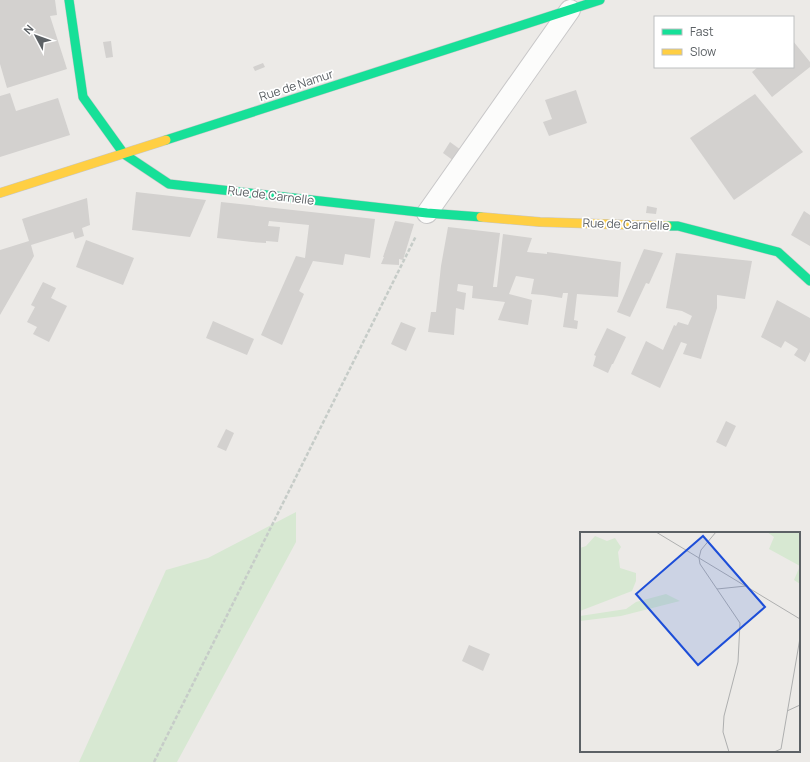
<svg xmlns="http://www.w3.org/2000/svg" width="810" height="762" font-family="Manrope,sans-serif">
<rect width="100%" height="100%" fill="#eceae7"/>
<!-- green -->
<polygon fill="#d7e8d2" points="296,512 296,542 177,762 79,762 166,570 208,558"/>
<!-- building -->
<g fill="#d3d1cf">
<polygon points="0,0 55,0 57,15 50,16 67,69 7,88 0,64"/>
<polygon points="111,41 113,57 106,58 103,42"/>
<polygon points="793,41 810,62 810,67 772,97 752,72 758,67 793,67"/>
<polygon points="263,63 265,67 255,71 253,67"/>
<polygon points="576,90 587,123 549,136 543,122 552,119 545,100"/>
<polygon points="10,93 16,111 58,98 70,135 0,157 0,96"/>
<polygon points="755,94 803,152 734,200 690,138"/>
<polygon points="450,142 461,150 454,161 443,153"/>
<polygon points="136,192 206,200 190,237 132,230"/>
<polygon points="87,198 90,225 82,228 84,236 75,239 73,232 31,245 34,256 0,315 0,250 29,241 22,219"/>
<polygon points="221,202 375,219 370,258 345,254 343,265 313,261 299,291 304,294 282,345 261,335 296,256 305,258 309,225 269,221 268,226 280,227 278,242 266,241 266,243 252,242 217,238"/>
<polygon points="647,206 657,208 656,214 646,213"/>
<polygon points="804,211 810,215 810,246 791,235"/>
<polygon points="395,221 414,224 403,260 399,259 399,265 381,264 384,257 383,257"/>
<polygon points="448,227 500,233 493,287 497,287 503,234 532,238 527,252 547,254 547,252 621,262 618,297 577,294 574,320 578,321 577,329 563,327 568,293 563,293 562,298 543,295 531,294 534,279 516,276 509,294 532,300 528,325 498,320 505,302 472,298 473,286 458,284 457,291 466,293 464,310 456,308 454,335 428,332 431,312 436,312 441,266"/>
<polygon points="86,240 134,258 123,285 76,267"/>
<polygon points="644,249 663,253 649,284 646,283 630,317 617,312"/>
<polygon points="676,253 752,261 745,299 717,295 717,308 701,359 683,354 687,344 681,342 660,388 631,374 646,341 663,350 674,325 676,326 678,322 688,325 692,316 682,311 666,308"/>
<polygon points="43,282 56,288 51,298 67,306 49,342 33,334 37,327 27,322 35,307 31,305"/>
<polygon points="777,300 810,318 810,352 805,362 794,355 798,349 785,341 781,348 761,337"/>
<polygon points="213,321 254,339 247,355 206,338"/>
<polygon points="401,322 416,328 406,351 391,344"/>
<polygon points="607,328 626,337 613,364 612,364 608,373 593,366 596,356 594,355"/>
<polygon points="726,421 736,426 726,447 716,442"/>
<polygon points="226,429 234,433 226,451 217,447"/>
<polygon points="469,645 490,654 483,671 462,661"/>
</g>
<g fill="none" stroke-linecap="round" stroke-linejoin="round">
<!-- street casing -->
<g stroke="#c8c7c8" stroke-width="22">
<polyline id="street" points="427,213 570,10"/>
</g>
<!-- fast casing -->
<g stroke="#c7c7c8" stroke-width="10">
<g id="fast">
<polyline points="69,0 83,97 124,154 169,184 427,213 481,217"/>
<polyline points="166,140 600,0"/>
<polyline points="667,226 678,226 778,252 810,281"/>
</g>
</g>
<!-- slow casing -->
<g stroke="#c7c7c8" stroke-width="10">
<g id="slow">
<polyline points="0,193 166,140"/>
<polyline points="481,217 540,222 667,226"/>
</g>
</g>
<!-- path -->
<polyline stroke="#c6ccc8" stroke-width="2.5" stroke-dasharray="4 2" stroke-linecap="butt" points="154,762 416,236"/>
<!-- street -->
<use href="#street" stroke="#fcfcfb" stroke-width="20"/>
<!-- fast -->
<use href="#fast" stroke="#16e098" stroke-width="9"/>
<!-- slow -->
<use href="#slow" stroke="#ffcf43" stroke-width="9"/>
</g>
<g text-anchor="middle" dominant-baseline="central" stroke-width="3.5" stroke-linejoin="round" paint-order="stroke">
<!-- street labels -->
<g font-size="12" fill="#5c6165" stroke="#fff">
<text transform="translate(296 85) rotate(-18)">Rue de Namur</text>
<text transform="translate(271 195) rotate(7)">Rue de Carnelle</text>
<text transform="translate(626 224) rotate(2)">Rue de Carnelle</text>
</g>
</g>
<!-- overview -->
<g transform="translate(580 532)">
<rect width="220" height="220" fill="#eceae7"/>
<path d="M187,0H220V52L214,48L220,34L189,17L194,5ZM15,4L27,9L35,6L41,15L38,20L40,36L56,41V49L52,59L0,79V16L6,14ZM86,62L100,69L41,84L0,89V84L46,77L56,70Z" fill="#d7e8d2"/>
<path fill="none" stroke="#aeafaf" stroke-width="1" d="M76,0L220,87M136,0L121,18L119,26L120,32L160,91L158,130L144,184L143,200L149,220M137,57L166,54M207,179L220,173M194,220L201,217L220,106"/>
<path fill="#1d4ed8" fill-opacity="0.15" stroke="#1d4ed8" stroke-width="2" d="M123,4L185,75L118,133L56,62Z"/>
<rect width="220" height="220" fill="none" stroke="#5c6165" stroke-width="2"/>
</g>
<!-- legend -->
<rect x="654" y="16" width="140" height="52" fill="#ffffff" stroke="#bec0c1"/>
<rect x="662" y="29" width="20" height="6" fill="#16e098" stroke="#bec0c1"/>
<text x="690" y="36" font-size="12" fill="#5c6165">Fast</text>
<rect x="662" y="49" width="20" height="6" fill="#ffcf43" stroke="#bec0c1"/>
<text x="690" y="56" font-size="12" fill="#5c6165">Slow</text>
<!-- north arrow -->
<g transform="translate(36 36) rotate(311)" stroke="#ffffff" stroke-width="3" paint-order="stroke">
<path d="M0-3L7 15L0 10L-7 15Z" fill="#5c6165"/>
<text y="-6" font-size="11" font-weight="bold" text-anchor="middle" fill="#5c6165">N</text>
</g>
</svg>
